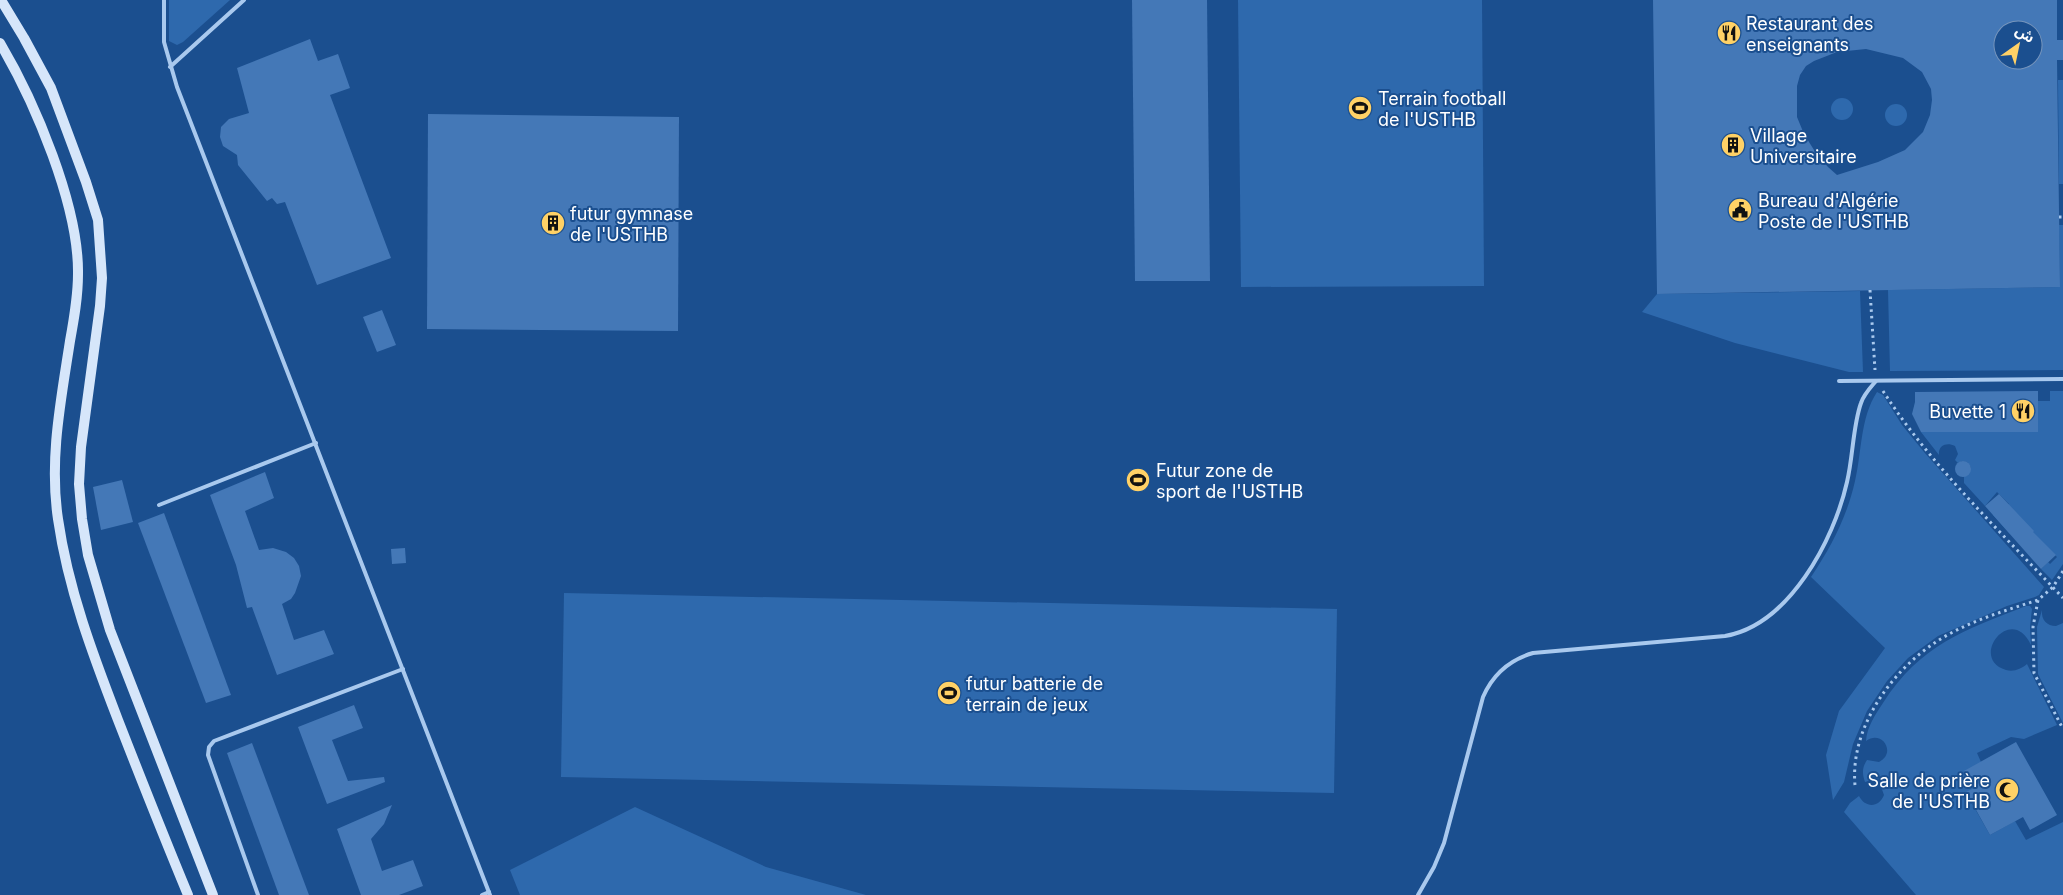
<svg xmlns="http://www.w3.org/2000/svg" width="2063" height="895" font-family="Inter,'Noto Sans Arabic',sans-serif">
<rect width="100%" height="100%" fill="#1b4f8f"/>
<!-- green -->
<g fill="#2e69ad">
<polygon points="169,0 230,0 183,42 177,45 169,41"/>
<polygon points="1238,0 1482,0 1484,286 1241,287"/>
<polygon points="2058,80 2063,80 2063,184 2059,184"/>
<circle cx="1842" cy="109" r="11"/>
<circle cx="1896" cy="115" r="11"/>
<polygon points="2059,225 2063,225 2063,370 1890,371 1888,290 2060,287"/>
<polygon points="1860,291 1863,372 1849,372 1735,343 1642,312 1657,294"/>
<path d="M2050,391H2063V564L2052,580L2041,569L2048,562L2050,564L2057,557L2045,545L2027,538L2033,531L2010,534L1993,515L2009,504L1997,492L1985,506L1964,483V476L1968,474L1971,467L1967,462L1962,461L1958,463L1955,460L1958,454L1955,446C1947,442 1938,445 1939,455L1921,432H2036L2038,401H2050Z"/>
<path d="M1877,392L1883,395L1902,425L1924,452L2044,587L2039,595L2035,597L2007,606L1938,636L1908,658L1887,681L1867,711L1853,744L1844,782L1833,800L1826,755L1839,711L1885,648L1811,577C1831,547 1847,517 1855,481C1862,452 1860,418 1877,392Z"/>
<polygon points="564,593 1337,609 1334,793 561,777"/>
<path d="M2026,606H2030L2032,609L2030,627L2031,645C2011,602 1968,659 2006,670C2014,672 2021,669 2027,664L2057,725L2024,739L2011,737L1977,753L1981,762L1974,788L1966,793L1990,835L2015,821L2026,840L2063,822V895H1916L1844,812L1850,803L1859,796C1865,808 1879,808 1884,795L1880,784L1873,780L1865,782C1862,773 1862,768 1867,760L1879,762C1897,753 1882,729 1866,741C1867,727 1875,715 1883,703C1920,645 1964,630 2026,606Z"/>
<path d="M2042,610C2041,620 2047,626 2056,626L2063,623V723L2038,674L2037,627Z"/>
<polygon points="635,807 766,867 866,895 520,895 510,870"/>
</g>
<!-- building -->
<g fill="#4478b7" fill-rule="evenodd">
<polygon points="1132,0 1207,0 1210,281 1135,281"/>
<path d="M1653,0H2057V40H2063V60H2057L2060,287L1657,294ZM2003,30H2033V60H2003ZM1866,49L1903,58L1922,72L1931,89L1932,100L1930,115L1923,132L1905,150L1878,162L1837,175L1828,167L1814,150L1804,134L1797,117V86L1800,75L1806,66L1814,61L1837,52Z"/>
<polygon points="310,39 318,61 338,54 350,88 330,95 391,258 317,285 285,202 277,204 272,198 267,201 238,165 237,155 223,146 220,137 221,127 229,119 249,113 237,68"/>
<polygon points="428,114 679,117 678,331 427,329"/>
<polygon points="382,310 396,345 377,352 363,317"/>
<polygon points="2038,391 2038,432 1921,432 1912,414 1915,402 1915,392"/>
<circle cx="1963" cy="469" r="8"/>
<polygon points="265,472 274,498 245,511 259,550 273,548 286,552 294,558 299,566 301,576 295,593 291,599 282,604 294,640 324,630 334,654 277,675 252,607 247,608 236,565 210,495"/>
<polygon points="122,480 133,522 101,530 93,487"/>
<polygon points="1999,494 2034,531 2033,532 2056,555 2041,569 1985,506"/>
<polygon points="164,513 231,695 206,703 138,523"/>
<polygon points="405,548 406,563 392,564 391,549"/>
<polygon points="354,705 363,728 332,740 348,781 384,777 385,782 327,804 298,727"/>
<polygon points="2016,742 2057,815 2030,830 2023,817 1990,835 1966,792 1974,788 1964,771"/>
<polygon points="252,743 309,895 279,895 227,753"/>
<polygon points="392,805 384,824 371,839 382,871 413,860 423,886 399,895 361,895 337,829"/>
</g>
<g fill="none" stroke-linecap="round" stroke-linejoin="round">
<!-- path -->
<g stroke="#a9c9ee" stroke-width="3" stroke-dasharray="2.5 4" stroke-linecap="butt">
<polyline points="2059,217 2063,217"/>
<polyline points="1870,290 1875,370"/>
<path d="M1883,391C1932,467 2001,532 2063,598"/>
<polyline points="2063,571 2053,587 2038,600 2033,627 2034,673 2063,729"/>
<path d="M1855,785C1850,729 1890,672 1936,642C1966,622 2004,611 2038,600"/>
</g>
<!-- lane -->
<g stroke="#a9c9ee" stroke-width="4">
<polyline points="164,0 164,42 177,87 490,895"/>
<polyline points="170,67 244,0"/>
<polyline points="1839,381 2063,379"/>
<polyline points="159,505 316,443"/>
<polyline points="258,895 208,755 209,747 214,741 403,669"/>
<polyline points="482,895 489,892"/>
<path d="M1418,895L1434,867L1444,843L1483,697C1493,674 1509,660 1533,653L1725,636C1789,625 1834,540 1847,482C1853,457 1853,425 1861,403C1864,394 1871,387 1876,381"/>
</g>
<!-- secondary -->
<g stroke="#d6e6fa" stroke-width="10">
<polyline points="1,0 24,38 51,88 86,182 98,220 102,278 100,306 81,447 79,484 82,519 88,555 110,630 213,895"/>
<path d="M0,43C35,102 79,206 78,274C78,297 74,319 70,341C61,400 49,459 58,519C68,589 93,655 118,720C141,779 164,837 188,895"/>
</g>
</g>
<!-- icons -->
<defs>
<g id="restaurant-disc" transform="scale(1.25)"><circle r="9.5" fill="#ffd166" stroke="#1b4f8f"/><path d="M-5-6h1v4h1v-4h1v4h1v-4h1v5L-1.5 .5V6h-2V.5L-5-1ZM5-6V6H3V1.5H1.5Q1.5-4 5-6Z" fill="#111"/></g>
<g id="stadium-disc" transform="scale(1.25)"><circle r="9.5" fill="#ffd166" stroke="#1b4f8f"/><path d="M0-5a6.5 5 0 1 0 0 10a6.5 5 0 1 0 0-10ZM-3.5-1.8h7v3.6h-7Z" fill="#111"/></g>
<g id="building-disc" transform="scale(1.25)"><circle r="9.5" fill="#ffd166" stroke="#1b4f8f"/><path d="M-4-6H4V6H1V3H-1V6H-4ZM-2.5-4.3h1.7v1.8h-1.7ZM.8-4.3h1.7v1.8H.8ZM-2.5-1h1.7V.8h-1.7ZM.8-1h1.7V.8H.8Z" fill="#111"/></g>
<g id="civic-disc" transform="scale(1.25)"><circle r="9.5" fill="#ffd166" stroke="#1b4f8f"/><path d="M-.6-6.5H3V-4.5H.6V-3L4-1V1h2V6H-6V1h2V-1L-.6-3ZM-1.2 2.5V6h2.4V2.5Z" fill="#111"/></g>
<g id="mosque-disc" transform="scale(1.25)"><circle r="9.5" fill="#ffd166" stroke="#1b4f8f"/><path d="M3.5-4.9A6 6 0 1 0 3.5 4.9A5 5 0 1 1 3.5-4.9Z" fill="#111"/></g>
</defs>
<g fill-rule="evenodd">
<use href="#restaurant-disc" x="1729" y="33"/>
<use href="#stadium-disc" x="1360" y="108"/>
<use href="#building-disc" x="1733" y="145"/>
<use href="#civic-disc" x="1740" y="210"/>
<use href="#building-disc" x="553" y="223"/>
<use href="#restaurant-disc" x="2023" y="411"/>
<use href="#stadium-disc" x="1138" y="480"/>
<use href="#stadium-disc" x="949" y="693"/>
<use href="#mosque-disc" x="2007" y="790"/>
</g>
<g text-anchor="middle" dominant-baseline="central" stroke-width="4" stroke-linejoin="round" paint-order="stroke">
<!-- poi labels -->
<g font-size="18" fill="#fff" stroke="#1b4f8f" text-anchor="start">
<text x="1746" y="23">Restaurant des<tspan x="1746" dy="21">enseignants</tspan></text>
<text x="1378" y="98">Terrain football<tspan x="1378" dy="21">de l'USTHB</tspan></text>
<text x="1750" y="135">Village<tspan x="1750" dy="21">Universitaire</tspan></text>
<text x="1758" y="200">Bureau d'Algérie<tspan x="1758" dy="21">Poste de l'USTHB</tspan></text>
<text x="570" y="213">futur gymnase<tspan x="570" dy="21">de l'USTHB</tspan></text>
<text x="2006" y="411" text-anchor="end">Buvette 1</text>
<text x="1156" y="470">Futur zone de<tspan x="1156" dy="21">sport de l'USTHB</tspan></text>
<text x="966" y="683">futur batterie de<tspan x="966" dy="21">terrain de jeux</tspan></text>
<text x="1990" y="780" text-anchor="end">Salle de prière<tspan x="1990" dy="21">de l'USTHB</tspan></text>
</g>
</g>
<!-- north arrow -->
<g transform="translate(2018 45) rotate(33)"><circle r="24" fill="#1b4f8f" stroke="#7695bc"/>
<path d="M0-4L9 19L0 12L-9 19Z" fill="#ffd166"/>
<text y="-8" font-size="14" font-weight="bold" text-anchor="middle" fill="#ffffff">ش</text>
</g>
</svg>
